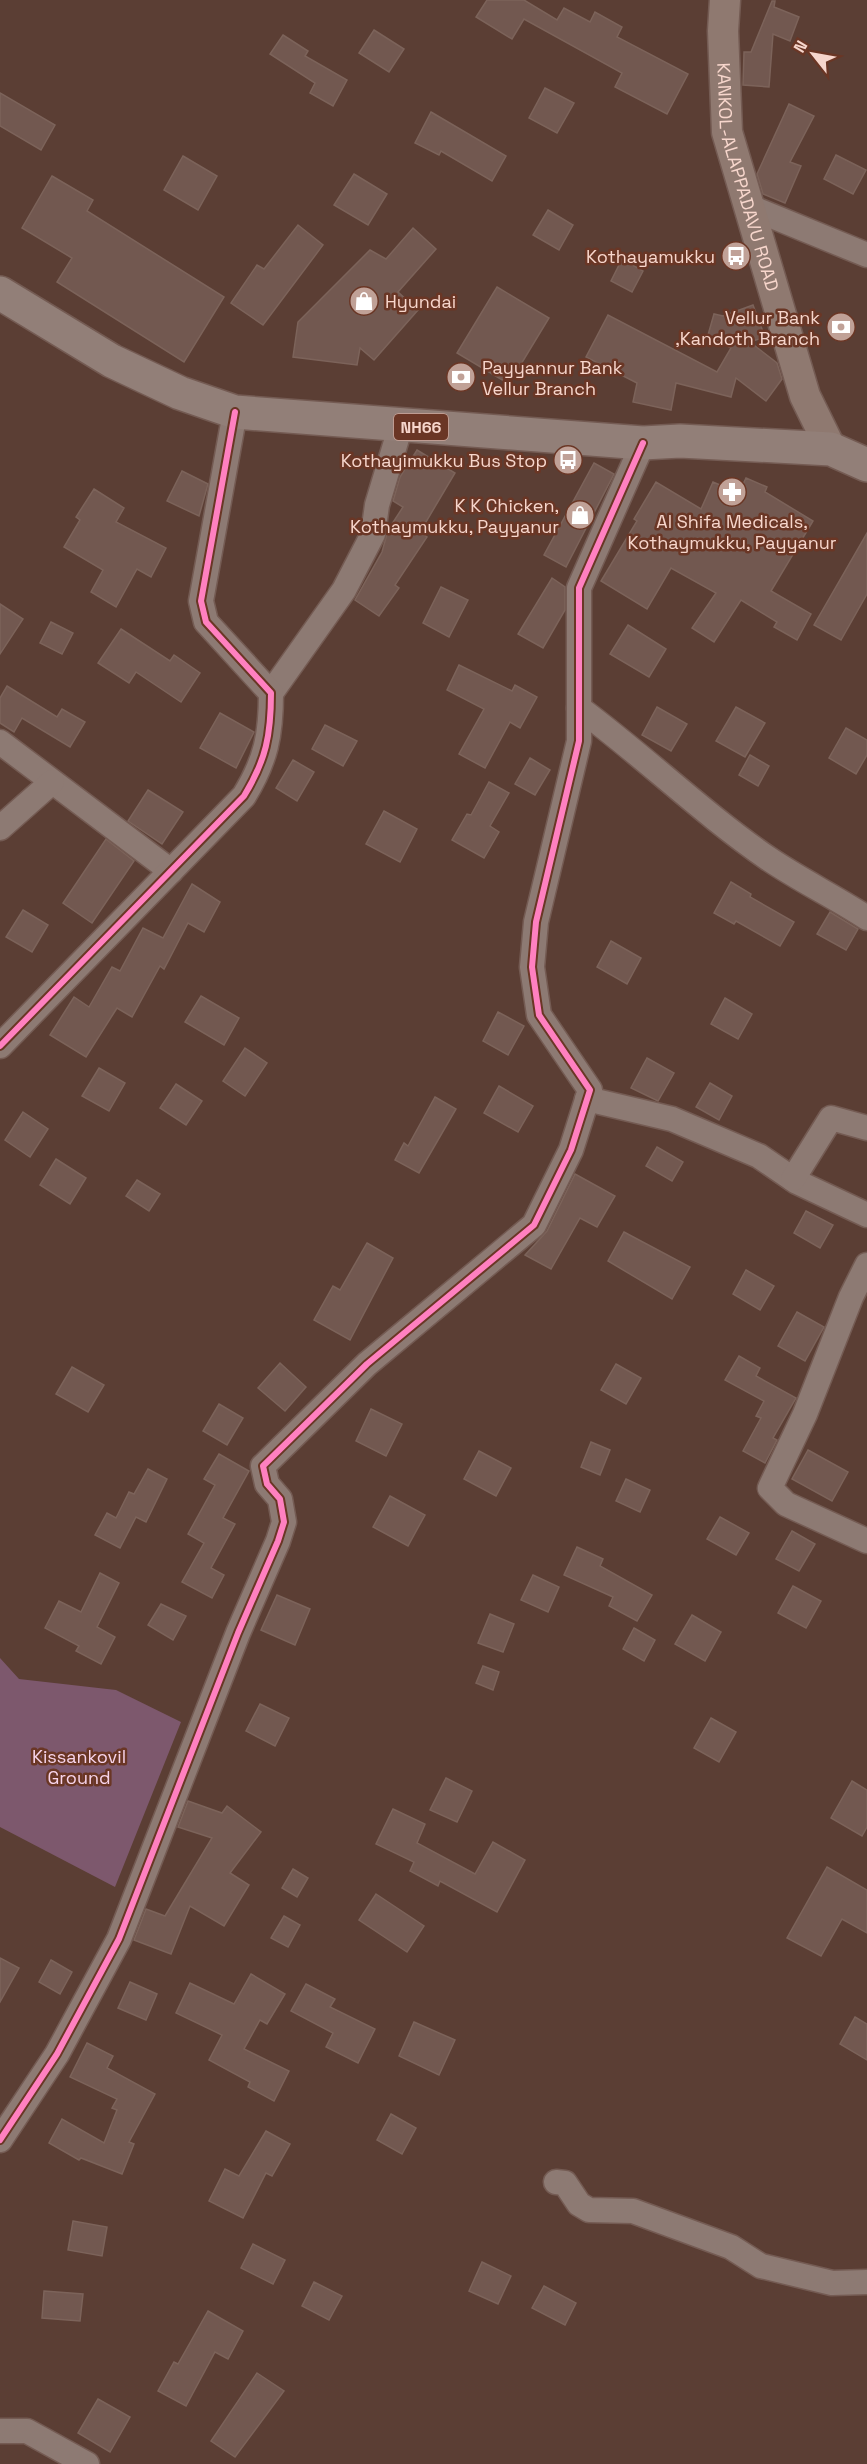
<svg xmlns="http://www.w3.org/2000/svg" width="867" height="2464" font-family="'Space Grotesk',sans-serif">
<rect width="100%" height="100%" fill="#5b3e34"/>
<!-- green -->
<polygon fill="#7d586d" points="0,1658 19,1679 116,1690 181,1722 115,1887 0,1827"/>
<!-- building -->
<g fill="#725850" stroke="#7c635a" stroke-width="1.5">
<polygon points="487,0 524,0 557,20 564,8 590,22 595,12 622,27 617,37 688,74 667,114 615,87 622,73 524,19 512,39 476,17"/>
<polygon points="772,1 775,1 774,7 799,17 790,41 773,34 769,87 743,85 744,52 751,52"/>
<polygon points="374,30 404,49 389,72 359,53"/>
<polygon points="283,35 308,51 305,56 347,80 333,106 310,93 315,83 270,54"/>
<polygon points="545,88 574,103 557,133 529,118"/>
<polygon points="0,93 55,125 41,150 0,126"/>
<polygon points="789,104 814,116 790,162 801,166 785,203 763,194 757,174"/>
<polygon points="431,112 506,156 492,181 441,151 439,155 415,143"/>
<polygon points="836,155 866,170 853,194 824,179"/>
<polygon points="183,156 217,176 198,210 164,190"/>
<polygon points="354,174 387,194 368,225 334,205"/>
<polygon points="52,176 93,200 87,211 224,297 184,362 57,282 72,258 22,228"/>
<polygon points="548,210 573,225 559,250 533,235"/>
<polygon points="298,225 323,245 263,325 231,303 257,265 264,269"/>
<polygon points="413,228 436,249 398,292 418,310 374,360 360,348 357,365 293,357 298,322 370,250 386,259"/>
<polygon points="622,259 643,271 632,292 611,281"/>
<polygon points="497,287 549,318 509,384 457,353"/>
<polygon points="753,305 765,337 750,342 777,363 782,379 766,401 736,378 731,397 676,383 671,410 633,402 637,383 586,357 608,315 717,372 731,348 708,335 714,314 723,316"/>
<polygon points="417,450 455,473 420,532 427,537 395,585 399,588 379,616 355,600 382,552 388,530 403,507 393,501 400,477"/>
<polygon points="594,463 614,474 566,567 544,555"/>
<polygon points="182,471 208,484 199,516 167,501"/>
<polygon points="746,478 767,487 765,492 813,521 771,591 811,614 797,640 774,627 777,622 741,600 714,642 692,628 716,593 671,568 647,609 601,581 637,521 634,519 656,482 701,509 713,482 739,493"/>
<polygon points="94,489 124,508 116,522 166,548 151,577 137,569 116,607 91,592 103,570 64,547 80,520 76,517"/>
<polygon points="867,533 867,594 841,640 814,625"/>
<polygon points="552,578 565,587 565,610 543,648 518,634"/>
<polygon points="441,587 468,600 449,637 423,623"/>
<polygon points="0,604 23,619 0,654"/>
<polygon points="51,622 73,633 62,654 40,643"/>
<polygon points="628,625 666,649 649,677 610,654"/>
<polygon points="121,629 170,661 174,655 200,673 181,702 136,672 129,683 98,663"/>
<polygon points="459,665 512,691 515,685 537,697 520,728 510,722 485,768 459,754 484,709 447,690"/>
<polygon points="7,686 57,717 62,709 85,722 70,747 22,718 14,732 0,723 0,698"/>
<polygon points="657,707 687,724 671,751 642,735"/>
<polygon points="736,707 765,723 745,757 716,741"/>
<polygon points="220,713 254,732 236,768 200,748"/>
<polygon points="325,725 357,741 343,766 312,749"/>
<polygon points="846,728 867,740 867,755 856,774 829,758"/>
<polygon points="750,755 769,766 758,786 739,775"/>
<polygon points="530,758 550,770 535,795 515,784"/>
<polygon points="293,760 314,772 297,801 276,788"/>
<polygon points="489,782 509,793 490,826 499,832 484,858 452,840 467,814 471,815"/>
<polygon points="148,790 183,812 162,844 128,821"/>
<polygon points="384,811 417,829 400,862 366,844"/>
<polygon points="106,839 134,861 92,923 63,903"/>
<polygon points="731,882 751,894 750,897 794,922 780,946 736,921 734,924 714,913"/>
<polygon points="192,884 220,902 204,932 188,923 164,969 160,966 132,1017 117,1008 86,1057 50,1035 74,997 89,1007 112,967 120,971 143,928 163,938"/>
<polygon points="23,910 48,925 32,952 6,937"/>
<polygon points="830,912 858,929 846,950 817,934"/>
<polygon points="611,941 641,958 627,984 597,967"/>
<polygon points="201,996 239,1018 224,1045 185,1022"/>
<polygon points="725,998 752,1014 738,1039 711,1024"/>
<polygon points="498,1012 524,1026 508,1055 483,1041"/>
<polygon points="245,1048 267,1063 245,1096 223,1081"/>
<polygon points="647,1058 674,1073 658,1101 631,1088"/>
<polygon points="99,1068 125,1083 109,1111 82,1096"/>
<polygon points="710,1083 732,1096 719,1120 696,1107"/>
<polygon points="176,1084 202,1101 186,1125 160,1108"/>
<polygon points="499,1086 533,1106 518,1132 484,1113"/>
<polygon points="435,1097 456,1109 419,1173 395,1160 404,1143 408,1146"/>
<polygon points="23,1112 48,1129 30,1157 5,1140"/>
<polygon points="657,1147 683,1162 672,1181 646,1166"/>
<polygon points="56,1159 86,1178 70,1204 40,1185"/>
<polygon points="575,1174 615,1196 597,1227 580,1218 551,1269 525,1255 547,1231"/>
<polygon points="137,1180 160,1194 149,1211 126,1196"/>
<polygon points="806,1211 833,1225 820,1248 794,1233"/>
<polygon points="624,1232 690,1267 672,1299 608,1261"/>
<polygon points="367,1243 393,1258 350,1340 314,1320 333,1286 340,1290"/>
<polygon points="746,1270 774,1286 760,1310 733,1294"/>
<polygon points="797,1312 824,1327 805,1361 778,1346"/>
<polygon points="739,1356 760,1368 756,1376 796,1398 773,1438 777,1440 765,1463 743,1451 761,1418 756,1416 764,1401 725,1380"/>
<polygon points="280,1363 306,1387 285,1411 258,1388"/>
<polygon points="616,1364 641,1378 626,1404 601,1390"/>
<polygon points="72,1367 104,1385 88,1412 56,1394"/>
<polygon points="219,1404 243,1418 227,1445 203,1431"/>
<polygon points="371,1409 402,1424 386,1456 356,1441"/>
<polygon points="591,1442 610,1450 600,1475 581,1467"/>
<polygon points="808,1450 848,1472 832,1501 792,1479"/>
<polygon points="479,1451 511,1468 496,1496 464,1479"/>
<polygon points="219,1454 249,1471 223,1518 235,1524 211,1568 224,1575 212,1598 182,1582 204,1543 188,1534 215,1485 204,1479"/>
<polygon points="148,1469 167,1479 146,1522 136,1517 120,1548 95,1535 107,1513 116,1518 129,1492 134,1494"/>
<polygon points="626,1479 650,1490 640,1512 616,1501"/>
<polygon points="390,1496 425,1515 408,1546 373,1527"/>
<polygon points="720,1517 749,1533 736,1555 707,1539"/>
<polygon points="792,1531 815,1544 799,1571 776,1559"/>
<polygon points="577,1547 603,1559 600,1566 652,1595 637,1621 609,1606 613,1597 564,1575"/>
<polygon points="100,1573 119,1583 97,1627 115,1637 101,1664 76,1651 79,1646 45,1628 59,1601 81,1612"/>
<polygon points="533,1575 559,1587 548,1612 521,1600"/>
<polygon points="793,1586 821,1601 806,1628 778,1613"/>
<polygon points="277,1595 310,1609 295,1645 261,1630"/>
<polygon points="161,1604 186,1616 173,1640 148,1625"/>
<polygon points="490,1614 514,1624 503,1652 478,1643"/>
<polygon points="692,1615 721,1632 705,1661 675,1644"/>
<polygon points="634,1628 655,1640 644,1661 623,1649"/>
<polygon points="483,1666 499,1672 493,1690 476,1683"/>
<polygon points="260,1704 289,1718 275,1746 246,1731"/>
<polygon points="711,1718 736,1732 719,1762 694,1748"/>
<polygon points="446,1778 472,1791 457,1822 430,1810"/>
<polygon points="852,1781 867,1790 867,1827 862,1836 831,1818"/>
<polygon points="188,1801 222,1813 227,1806 261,1832 230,1873 249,1885 224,1926 190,1906 171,1954 134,1940 146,1909 165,1916 212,1838 178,1827"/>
<polygon points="393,1809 425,1824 417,1843 475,1874 493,1842 525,1860 497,1912 440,1881 438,1886 410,1871 414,1862 376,1844"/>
<polygon points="827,1867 867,1890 867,1933 842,1919 821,1956 787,1938"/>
<polygon points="293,1869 308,1878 297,1897 282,1888"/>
<polygon points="376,1894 424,1926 407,1952 359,1920"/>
<polygon points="284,1916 300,1925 288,1947 271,1938"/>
<polygon points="0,1958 19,1968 0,2002"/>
<polygon points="51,1960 72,1972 60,1994 39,1982"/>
<polygon points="251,1974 285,1994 267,2024 260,2020 244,2049 289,2071 274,2101 248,2087 250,2082 209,2060 222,2035 176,2013 190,1983 234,2004"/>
<polygon points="130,1982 157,1994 146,2020 118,2008"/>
<polygon points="306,1984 335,1999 330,2007 375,2029 358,2063 326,2047 333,2033 291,2011"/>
<polygon points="855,2017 867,2024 867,2060 840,2044"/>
<polygon points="414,2022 455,2040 439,2075 399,2056"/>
<polygon points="87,2043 113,2056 107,2068 155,2094 129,2142 134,2144 122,2174 81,2158 79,2160 49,2143 62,2119 104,2143 117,2110 112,2108 117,2099 70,2077"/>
<polygon points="391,2114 416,2128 402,2154 377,2140"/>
<polygon points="266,2131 290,2144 272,2176 266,2173 243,2218 209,2201 225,2169 239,2176"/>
<polygon points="73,2221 107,2227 102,2256 68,2250"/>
<polygon points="253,2244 285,2260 273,2284 241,2268"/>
<polygon points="482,2262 511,2276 498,2304 469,2291"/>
<polygon points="314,2282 342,2296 329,2320 302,2306"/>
<polygon points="544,2286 576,2303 565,2325 532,2308"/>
<polygon points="44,2291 83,2294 80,2321 42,2318"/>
<polygon points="208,2311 243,2331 228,2359 215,2352 186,2406 158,2391 174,2362 178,2364"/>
<polygon points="257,2373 284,2391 235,2457 211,2441"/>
<polygon points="98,2399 130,2417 110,2452 78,2433"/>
</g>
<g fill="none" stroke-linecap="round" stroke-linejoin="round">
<!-- minor casing -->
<g stroke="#745b53" stroke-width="27">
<g id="minor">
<polyline points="750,207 867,255"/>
<polyline points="271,693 344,590 373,534 377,505 401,425"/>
<path d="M579,708C644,756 702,813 769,859C800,880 835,897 867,918"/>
<polyline points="0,742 171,871"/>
<polyline points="0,828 52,782"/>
<path d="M0,1046L244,796C266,760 271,735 271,693L206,622L201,601L235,412"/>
<polyline points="587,1099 672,1119 759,1156 797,1182 867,1215"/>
<polyline points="793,1179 831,1118 867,1128"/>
<polyline points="867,1265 851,1297 805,1414 770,1488 786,1504 867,1541"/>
<polyline points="0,2140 57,2054 119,1939 238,1633 278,1541 284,1522 280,1499 267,1484 263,1466 367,1364 534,1225 571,1150 590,1090 539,1015 532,967 536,922 579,741 579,588 643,443"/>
<polyline points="556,2182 565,2183 579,2204 589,2210 633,2211 731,2247 761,2266 832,2283 867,2282"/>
<polyline points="0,2431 27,2431 87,2464"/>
</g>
</g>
<!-- major casing -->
<g stroke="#745b53" stroke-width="33">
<g id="major">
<path id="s1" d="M725,0L723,31L727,132L805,396L831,449"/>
</g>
</g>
<!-- highway casing -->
<g stroke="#745b53" stroke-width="36">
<polyline id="highway" points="0,293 112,361 180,393 235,412 643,443 680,441 831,449 867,465"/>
</g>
<!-- minor -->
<use href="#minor" stroke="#8d7a73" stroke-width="24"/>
<!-- major -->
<use href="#major" stroke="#8f7970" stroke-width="30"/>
<!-- highway -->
<use href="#highway" stroke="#927f78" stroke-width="33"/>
<!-- cycleway casing -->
<g stroke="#6a3625" stroke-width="10">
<g id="cycleway">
<path d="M0,1046L244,796C266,760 271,735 271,693L206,622L201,601L235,412"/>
<polyline points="0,2140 57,2054 119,1939 238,1633 278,1541 284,1522 280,1499 267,1484 263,1466 367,1364 534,1225 571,1150 590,1090 539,1015 532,967 536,922 579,741 579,588 643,443"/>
</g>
</g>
<!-- cycleway -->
<use href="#cycleway" stroke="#ff80c0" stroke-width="6"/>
</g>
<!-- icons -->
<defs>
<g id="bus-disc" transform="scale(1.5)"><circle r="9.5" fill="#c0a197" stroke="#6a3625"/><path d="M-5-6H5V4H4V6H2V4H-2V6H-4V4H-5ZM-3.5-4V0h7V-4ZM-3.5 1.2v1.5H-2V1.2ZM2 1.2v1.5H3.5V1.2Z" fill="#fff"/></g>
<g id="shop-disc" transform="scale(1.5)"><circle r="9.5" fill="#c0a197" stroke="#6a3625"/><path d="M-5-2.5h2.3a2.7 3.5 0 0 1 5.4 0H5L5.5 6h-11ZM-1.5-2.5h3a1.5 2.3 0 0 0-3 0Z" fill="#fff"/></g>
<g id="bank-disc" transform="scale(1.5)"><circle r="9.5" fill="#c0a197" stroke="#6a3625"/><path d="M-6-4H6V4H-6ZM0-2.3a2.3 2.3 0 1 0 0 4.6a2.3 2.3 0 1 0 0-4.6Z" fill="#fff"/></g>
<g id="pharmacy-disc" transform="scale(1.5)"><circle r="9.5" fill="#c0a197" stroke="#6a3625"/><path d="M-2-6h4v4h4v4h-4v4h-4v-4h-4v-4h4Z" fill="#fff"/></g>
</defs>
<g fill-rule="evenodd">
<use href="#bus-disc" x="736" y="256"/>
<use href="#shop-disc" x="364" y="301"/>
<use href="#bank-disc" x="841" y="327"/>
<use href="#bank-disc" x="461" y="377"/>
<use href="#bus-disc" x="568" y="460"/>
<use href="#pharmacy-disc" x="732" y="492"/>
<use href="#shop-disc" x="580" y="515"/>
</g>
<g text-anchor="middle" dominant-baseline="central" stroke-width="5" stroke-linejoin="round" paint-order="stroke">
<!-- shield labels -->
<rect fill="#6a3625" stroke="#cda69a" stroke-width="1.5" x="394" y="414" width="54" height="26" rx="4.5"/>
<g font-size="16" font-weight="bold" fill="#f7d6cc">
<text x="421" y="427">NH66</text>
</g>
<!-- street labels -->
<g font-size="18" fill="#f7d6cc" stroke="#6a3625">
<text stroke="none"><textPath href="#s1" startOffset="180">KANKOL-ALAPPADAVU ROAD</textPath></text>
</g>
<!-- poi labels -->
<g font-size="18" fill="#f7d6cc" stroke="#6a3625" text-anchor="end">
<text x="715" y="256">Kothayamukku</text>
<text x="385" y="301" text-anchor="start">Hyundai</text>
<text x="820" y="317">Vellur Bank<tspan x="820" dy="21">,Kandoth Branch</tspan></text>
<text x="482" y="367" text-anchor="start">Payyannur Bank<tspan x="482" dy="21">Vellur Branch</tspan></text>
<text x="547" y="460">Kothayimukku Bus Stop</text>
<text x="559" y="505">K K Chicken,<tspan x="559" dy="21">Kothaymukku, Payyanur</tspan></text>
<text x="732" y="521" text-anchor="middle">Al Shifa Medicals,<tspan x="732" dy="21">Kothaymukku, Payyanur</tspan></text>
</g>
<!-- park labels -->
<g font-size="18" fill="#f7d4eb" stroke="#6a3625">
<text x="79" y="1756">Kissankovil<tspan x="79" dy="21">Ground</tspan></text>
</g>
</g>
<!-- north arrow -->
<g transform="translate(813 54) rotate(301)" stroke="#6a3625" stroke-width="4.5" paint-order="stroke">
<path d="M0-4.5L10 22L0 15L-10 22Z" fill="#f7d6cc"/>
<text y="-9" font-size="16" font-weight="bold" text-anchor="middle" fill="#f7d6cc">N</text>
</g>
</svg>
